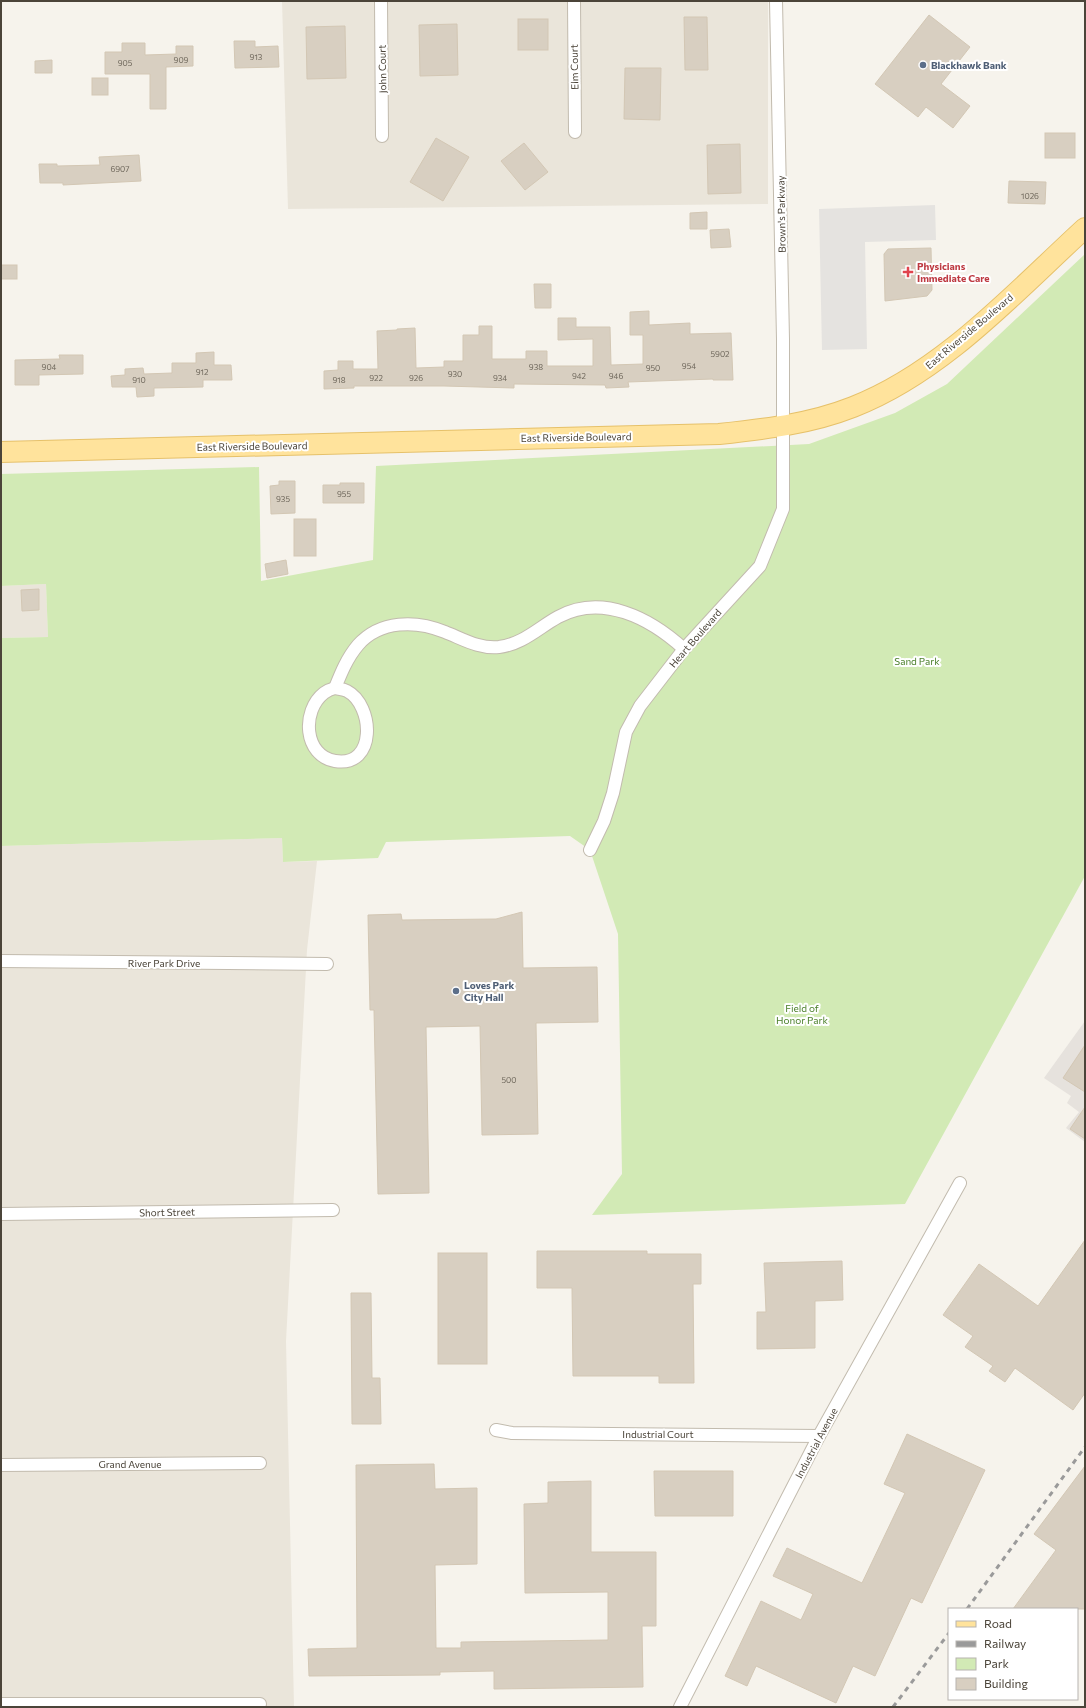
<svg xmlns="http://www.w3.org/2000/svg" width="1086" height="1708" font-family="Commissioner,sans-serif">
<rect width="100%" height="100%" fill="#f6f3ec"/>
<!-- residential -->
<g fill="#eae5da">
<polygon points="282,1 768,1 768,204 288,209"/>
<polygon points="46,584 48,637 1,638 1,586"/>
<polygon points="282,838 283,862 317,861 307,950 286,1341 294,1707 1,1707 1,846"/>
</g>
<!-- industrial -->
<polygon fill="#e6e2dd" points="1085,1021 1085,1142 1066,1128 1079,1112 1067,1103 1071,1096 1044,1078"/>
<!-- green -->
<polygon fill="#d2eab5" points="1085,254 1085,876 905,1204 592,1215 622,1174 618,934 590,850 570,836 386,842 378,858 283,862 282,838 1,846 1,638 48,637 46,584 1,586 1,474 259,467 261,581 373,560 376,466 809,444 895,413 947,384"/>
<!-- parking -->
<polygon fill="#e5e3e0" points="935,205 936,240 865,242 867,349 822,350 819,209"/>
<!-- building -->
<g fill="#d8cfc1" stroke="#d3c7b4">
<polygon points="929,15 970,47 941,84 970,106 953,128 926,107 918,117 875,84"/>
<polygon points="684,17 707,17 708,70 685,70"/>
<rect x="518" y="19" width="30" height="31"/>
<polygon points="457,24 458,75 420,76 419,25"/>
<polygon points="345,26 346,78 307,79 306,27"/>
<polygon points="234,41 255,41 255,47 278,46 279,67 235,68"/>
<polygon points="122,43 145,43 145,55 176,54 176,46 193,46 193,66 166,67 166,109 150,109 150,74 105,74 105,52 122,52"/>
<polygon points="52,60 52,73 35,73 35,61"/>
<polygon points="625,68 661,68 660,120 624,119"/>
<rect x="92" y="78" width="16" height="17"/>
<rect x="1045" y="133" width="30" height="25"/>
<polygon points="436,138 469,157 443,201 410,182"/>
<polygon points="524,143 548,172 525,190 501,161"/>
<polygon points="740,144 741,193 708,194 707,145"/>
<polygon points="139,155 141,181 63,185 63,183 40,183 39,164 57,164 57,166 100,165 99,157"/>
<polygon points="1009,181 1046,182 1045,204 1008,203"/>
<polygon points="707,212 707,229 690,229 690,213"/>
<polygon points="729,229 731,247 711,248 710,230"/>
<polygon points="931,248 932,290 927,296 885,301 884,254 888,249"/>
<rect x="1" y="265" width="16" height="14"/>
<polygon points="534,284 551,284 551,308 535,308"/>
<polygon points="649,311 649,325 690,323 690,334 731,333 733,380 713,380 713,379 628,382 629,387 606,388 605,385 514,384 514,388 444,386 354,386 354,388 324,389 324,371 338,370 338,361 353,361 353,369 378,369 377,331 397,330 397,329 415,328 416,368 444,367 444,361 463,361 463,335 479,335 479,326 492,326 492,359 526,359 526,351 547,351 547,366 593,366 593,339 558,340 558,318 576,318 576,327 610,327 611,365 643,364 643,335 630,335 630,312"/>
<polygon points="214,352 214,365 231,365 232,380 203,380 203,387 154,388 154,396 137,397 136,387 112,387 111,376 125,375 125,369 143,368 144,374 172,373 172,363 196,363 196,353"/>
<polygon points="59,355 83,355 83,374 39,375 39,385 15,385 15,360 60,359"/>
<polygon points="279,481 295,481 295,513 271,514 270,486 279,485"/>
<polygon points="340,483 364,483 364,503 323,503 323,485 340,485"/>
<rect x="294" y="519" width="22" height="37"/>
<polygon points="286,560 288,574 267,578 265,564"/>
<polygon points="39,589 39,610 22,611 21,590"/>
<polygon points="522,912 523,968 597,967 598,1022 536,1023 538,1134 482,1135 480,1026 426,1027 429,1193 378,1194 374,1010 370,1010 368,915 401,914 402,920 496,919"/>
<polygon points="1085,1045 1085,1092 1063,1078"/>
<polygon points="1085,1107 1085,1139 1070,1129"/>
<polygon points="1085,1240 1085,1393 1073,1410 1015,1368 1005,1382 989,1371 993,1366 965,1347 973,1336 943,1315 979,1264 1038,1306"/>
<polygon points="537,1251 647,1251 647,1254 701,1254 701,1284 693,1284 694,1383 659,1383 659,1376 573,1376 572,1288 537,1288"/>
<rect x="438" y="1253" width="49" height="111"/>
<polygon points="842,1261 843,1300 815,1301 815,1348 757,1349 757,1312 766,1312 764,1263"/>
<polygon points="351,1293 371,1293 372,1378 380,1378 381,1424 352,1424"/>
<polygon points="907,1434 985,1470 922,1603 911,1598 875,1676 853,1666 836,1703 756,1666 747,1686 725,1676 761,1601 801,1620 813,1594 773,1576 787,1548 862,1583 905,1493 884,1484"/>
<polygon points="434,1464 435,1489 477,1488 477,1564 435,1565 436,1648 461,1648 461,1642 608,1640 608,1592 525,1593 524,1504 548,1503 548,1482 591,1481 591,1552 656,1552 656,1626 642,1626 643,1687 494,1689 494,1671 440,1672 440,1675 309,1676 308,1649 357,1648 356,1465"/>
<polygon points="1085,1466 1085,1609 1013,1609 1056,1550 1034,1534"/>
<polygon points="654,1471 733,1471 733,1516 655,1516"/>
</g>
<g fill="none" stroke-linecap="round" stroke-linejoin="round">
<!-- street casing -->
<g stroke="#c2bbae" stroke-width="14">
<g id="street">
<polyline points="381,1 382,136"/>
<polyline points="574,1 575,132"/>
<path d="M335,688C341,673 347,658 358,645C380,620 416,620 445,632C463,639 479,649 499,647C523,644 538,628 558,617C602,593 650,618 684,649"/>
<path d="M335,688C339,689 343,689 347,691C374,705 377,768 335,761C304,756 301,711 324,693C327,691 331,689 335,688Z"/>
<polyline points="590,850 604,821 613,793 626,732 640,706 684,649 760,566 783,509 783,339 776,1"/>
<polyline points="1,961 327,964"/>
<polyline points="1,1214 333,1210"/>
<polyline points="496,1430 512,1433 819,1436"/>
<polyline points="1,1465 260,1463"/>
<polyline points="1,1704 260,1704"/>
<polyline points="680,1707 819,1436 960,1183"/>
</g>
</g>
<!-- primary casing -->
<g stroke="#e6c16a" stroke-width="22">
<path id="primary" d="M1,452L719,434C765,429 810,424 853,407C943,372 1015,292 1085,228"/>
</g>
<!-- street -->
<use href="#street" stroke="#fff" stroke-width="12"/>
<!-- primary -->
<use href="#primary" stroke="#ffe39c" stroke-width="20"/>
<!-- rail -->
<g stroke="#9a9a9a" stroke-width="3" stroke-dasharray="5 5" stroke-linecap="butt">
<polyline points="967,1609 1085,1447"/>
<polyline points="893,1707 949,1633"/>
</g>
</g>
<!-- markers -->
<g fill="#5c6f8a" stroke="#fff" stroke-width="1.5">
<circle cx="923" cy="65" r="4"/>
<circle cx="456" cy="991" r="4"/>
</g>
<path fill="#e0444e" stroke="#fff" stroke-width="1.5" d="M906 266h4v4h4v4h-4v4h-4v-4h-4v-4h4z"/>
<g text-anchor="middle" dominant-baseline="central" stroke-width="4" stroke-linejoin="round" paint-order="stroke">
<!-- number labels -->
<g font-size="8" fill="#6e675b">
<text x="256" y="57">913</text>
<text x="181" y="60">909</text>
<text x="125" y="63">905</text>
<text x="120" y="169">6907</text>
<text x="1030" y="196">1026</text>
<text x="720" y="354">5902</text>
<text x="689" y="366">954</text>
<text x="49" y="367">904</text>
<text x="536" y="367">938</text>
<text x="653" y="368">950</text>
<text x="202" y="372">912</text>
<text x="455" y="374">930</text>
<text x="579" y="376">942</text>
<text x="616" y="376">946</text>
<text x="376" y="378">922</text>
<text x="416" y="378">926</text>
<text x="500" y="378">934</text>
<text x="139" y="380">910</text>
<text x="339" y="380">918</text>
<text x="344" y="494">955</text>
<text x="283" y="499">935</text>
<text x="509" y="1080">500</text>
</g>
<!-- service labels -->
<g font-size="10" font-weight="bold" fill="#4e5e75" stroke="#fff" text-anchor="start">
<text x="931" y="65">Blackhawk Bank</text>
<text x="464" y="985">Loves Park<tspan x="464" dy="12">City Hall</tspan></text>
</g>
<!-- street labels -->
<g font-size="10" fill="#4b4439" stroke="#fff">
<text transform="translate(574 67) rotate(-91)">Elm Court</text>
<text transform="translate(382 69) rotate(-91)">John Court</text>
<text transform="translate(781 214) rotate(-91)">Brown's Parkway</text>
<text transform="translate(969 331) rotate(-40)">East Riverside Boulevard</text>
<text transform="translate(576 437) rotate(-1)">East Riverside Boulevard</text>
<text transform="translate(252 446) rotate(-1)">East Riverside Boulevard</text>
<text transform="translate(695 638) rotate(-49)">Heart Boulevard</text>
<text x="164" y="963">River Park Drive</text>
<text transform="translate(167 1212) rotate(-1)">Short Street</text>
<text x="658" y="1434">Industrial Court</text>
<text transform="translate(816 1443) rotate(-62)">Industrial Avenue</text>
<text x="130" y="1464">Grand Avenue</text>
</g>
<!-- health labels -->
<g font-size="10" font-weight="bold" fill="#be3a42" stroke="#fff" text-anchor="start">
<text x="917" y="266">Physicians<tspan x="917" dy="12">Immediate Care</tspan></text>
</g>
<!-- park labels -->
<g font-size="10" fill="#4a7f2a" stroke="#fff">
<text x="917" y="661">Sand Park</text>
<text x="802" y="1008">Field of<tspan x="802" dy="12">Honor Park</tspan></text>
</g>
</g>
<!-- border -->
<rect width="1086" height="1708" fill="none" stroke="#4b4439" stroke-width="4"/>
<!-- legend -->
<rect x="948" y="1608" width="130" height="92" fill="#ffffff" stroke="#b7b4b0"/>
<rect x="956" y="1621" width="20" height="6" fill="#ffe39c" stroke="#b7b4b0"/>
<text x="984" y="1628" font-size="12" fill="#4b4439">Road</text>
<rect x="956" y="1641" width="20" height="6" fill="#9a9a9a" stroke="#b7b4b0"/>
<text x="984" y="1648" font-size="12" fill="#4b4439">Railway</text>
<rect x="956" y="1658" width="20" height="12" fill="#d2eab5" stroke="#b7b4b0"/>
<text x="984" y="1668" font-size="12" fill="#4b4439">Park</text>
<rect x="956" y="1678" width="20" height="12" fill="#d8cfc1" stroke="#b7b4b0"/>
<text x="984" y="1688" font-size="12" fill="#4b4439">Building</text>
</svg>
